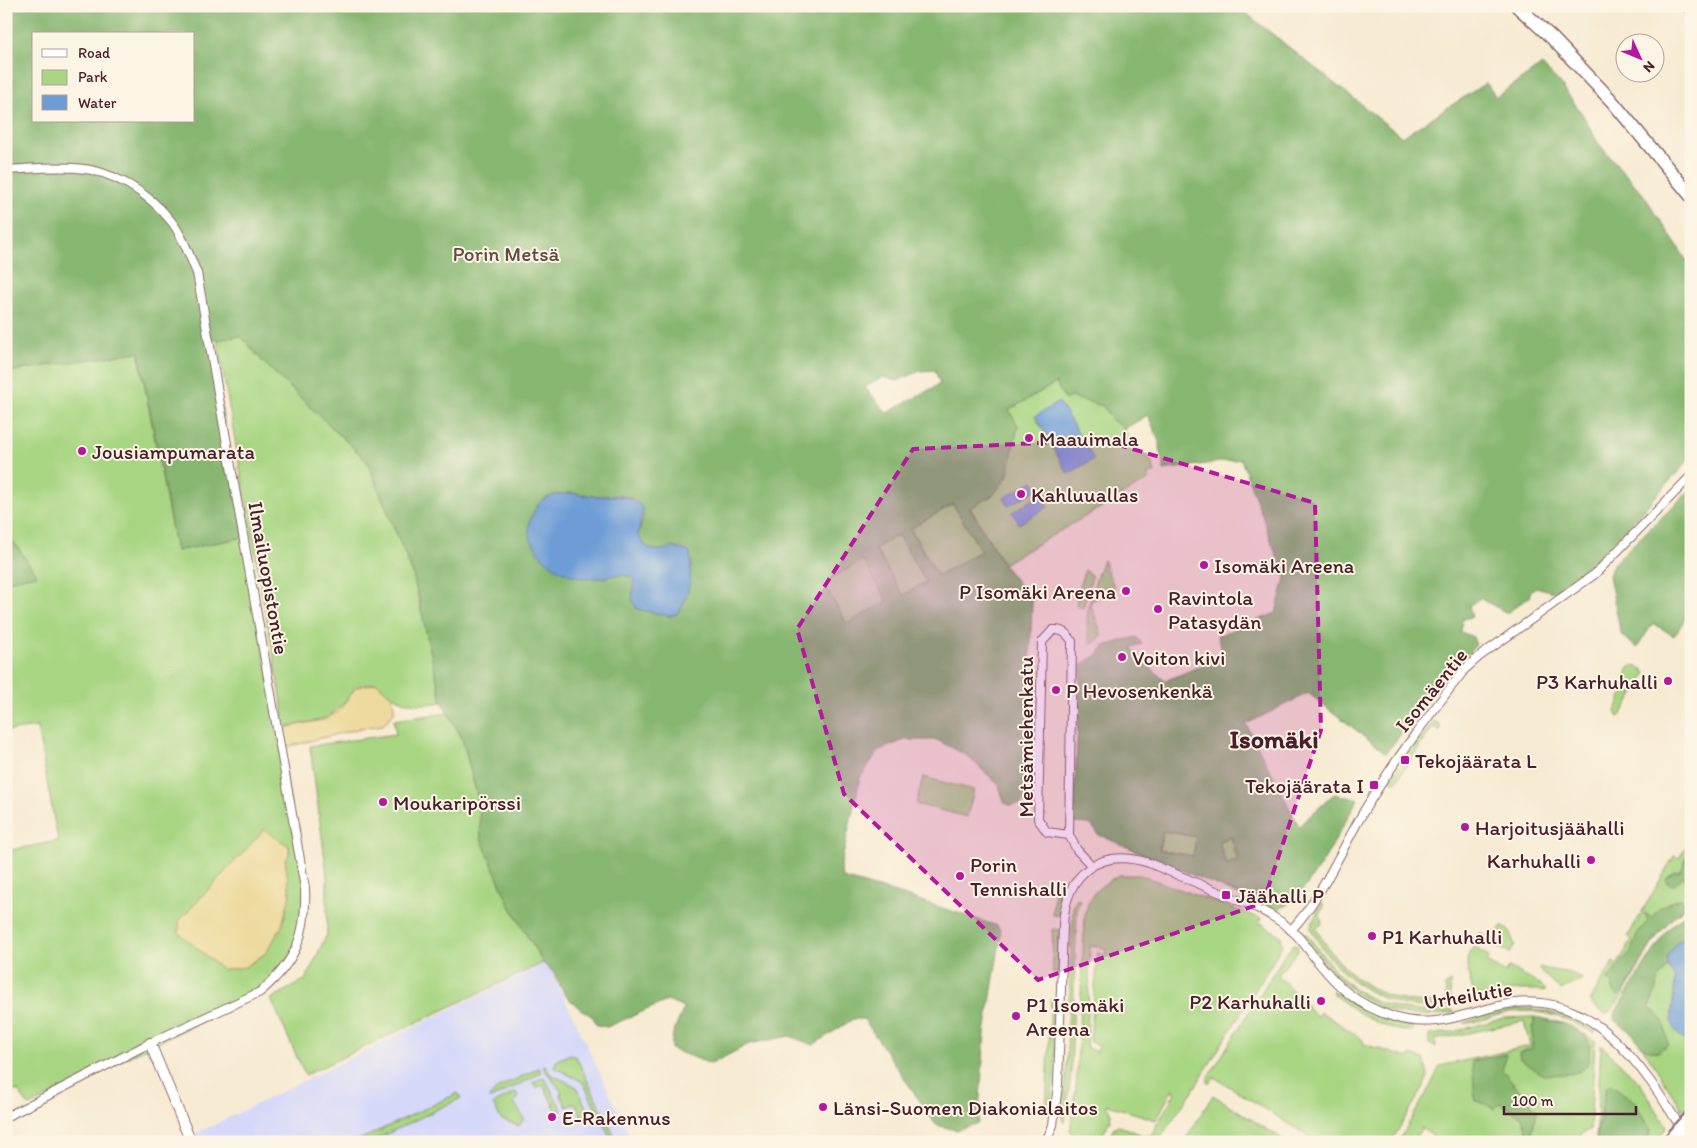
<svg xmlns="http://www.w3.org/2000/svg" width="1697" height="1148" font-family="Itim,sans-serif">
<rect width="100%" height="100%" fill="#fcf5e5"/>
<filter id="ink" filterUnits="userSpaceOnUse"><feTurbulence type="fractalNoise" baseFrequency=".02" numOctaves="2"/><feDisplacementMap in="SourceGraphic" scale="10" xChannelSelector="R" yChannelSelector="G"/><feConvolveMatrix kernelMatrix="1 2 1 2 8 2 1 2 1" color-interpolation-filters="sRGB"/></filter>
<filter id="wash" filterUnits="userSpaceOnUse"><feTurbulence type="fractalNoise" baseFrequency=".0096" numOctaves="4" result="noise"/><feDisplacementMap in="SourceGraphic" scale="20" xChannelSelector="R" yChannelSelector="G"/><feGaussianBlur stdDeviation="1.12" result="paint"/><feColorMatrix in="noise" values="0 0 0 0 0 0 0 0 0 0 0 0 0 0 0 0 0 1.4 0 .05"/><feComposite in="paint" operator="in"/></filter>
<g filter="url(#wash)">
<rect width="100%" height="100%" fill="#f7ead2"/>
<!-- built -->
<polygon fill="#d6d8f9" points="547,962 633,1142 194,1142 191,1136"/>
<!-- green -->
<g fill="#a8d582" stroke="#797a56" fill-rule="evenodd">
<path d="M1064,316L1133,446C1144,453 1153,460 1155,473L1148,474L1150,479L1003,564L909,403Z"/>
<path d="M241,336L266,365L367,461L413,574L442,702C413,707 398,703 376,683L356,687C330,722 327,718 286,727L217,339Z"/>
<path d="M138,351L176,551L244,537L305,891L296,949L260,992L29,1106L17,1090L6,1095V851L58,841L37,727L6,731V581L36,575L6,531V372ZM289,846V855L285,859L290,894L282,926L266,953L245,967Z"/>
<polygon points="953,504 981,551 938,576 910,528"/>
<polygon points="898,535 926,582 903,595 875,548"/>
<polygon points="863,559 887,601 847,624 823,583"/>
<path d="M1103,560L1115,589L1108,592L1106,586L1099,589L1098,598L1090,602L1102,636L1091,645C1081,617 1093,587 1103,560Z"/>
<polygon points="1085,570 1092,576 1083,608 1076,606 1078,589"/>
<polygon points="1633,665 1644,670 1646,674 1621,715 1618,717 1615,712 1623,694 1628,669"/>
<polygon points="448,713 462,738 479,803 481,838 509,904 543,963 305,1075 271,999 306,979 327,934 327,875 310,746 396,734 394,720"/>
<polygon points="1434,721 1440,724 1440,731 1433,727 1395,783 1390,779"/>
<polygon points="923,777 974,790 967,817 916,804"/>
<polygon points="1163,830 1197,837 1193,856 1159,850"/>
<polygon points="1231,837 1238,860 1226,864 1219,841"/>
<path d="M1691,838V903C1677,914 1664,924 1655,939C1644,955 1621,1006 1606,1014L1592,1005L1590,1001L1613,962L1617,965L1632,940L1628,936L1674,856L1679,858Z"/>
<path d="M1119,875H1140L1259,918L1262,920L1258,921L1281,936L1282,945L1272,963L1192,1092L1157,1142H1106L1114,1128L1119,1126L1145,1136L1151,1135L1175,1093L1173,1088L1156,1120L1105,1104L1111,1113L1110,1120L1099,1142H1086L1070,1131L1076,1090L1085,914C1090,892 1100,886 1119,875ZM1096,945L1106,949L1105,955L1098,952L1090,1042L1099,1045L1097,1052L1087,1048L1090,946L1096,947Z"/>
<polygon points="1055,881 1065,883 1059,915 1052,915"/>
<polygon points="1077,899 1080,900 1077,908 1071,1073 1065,1123 1062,1117 1066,1079 1073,907"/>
<path d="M1322,903L1324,906L1320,916L1322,924L1316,928C1342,977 1389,1011 1447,1001L1445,986L1450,982L1451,1003C1443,1008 1433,1007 1424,1007C1376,1006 1332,971 1311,929V925Z"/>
<path d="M1502,925L1509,931L1515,945L1510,953C1500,947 1487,946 1478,936L1481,932L1493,941Z"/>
<polygon points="1052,929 1060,930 1058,972 1053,974"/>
<path d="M1305,932C1315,944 1324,957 1334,969C1363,1005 1409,1016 1453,1010L1454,1013C1378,1025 1348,994 1305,937Z"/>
<polygon points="1294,944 1297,945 1298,950 1278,975 1316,1016 1321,1012 1362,1039 1364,1044 1408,1058 1410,1055 1424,1059 1428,1076 1423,1088 1391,1142 1318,1142 1214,1077 1209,1084 1208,1083 1208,1078 1284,956"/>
<path d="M1474,947L1489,956L1486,962L1506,973L1509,967L1541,985L1546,991C1521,988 1499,991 1475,997C1471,984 1460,958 1474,947Z"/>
<polygon points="1668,965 1675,978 1675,991 1688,1044 1691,1044 1691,1102 1683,1110 1643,1048 1658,1052 1663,1020 1650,1007 1659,979"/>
<path d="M1540,967C1554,973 1570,969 1582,979L1561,990L1538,969Z"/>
<path d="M1335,991C1359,1010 1381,1021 1412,1026L1413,1030C1392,1037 1349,1007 1333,994L1332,991Z"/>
<polygon points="1051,999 1053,1000 1054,1013 1057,1015 1054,1082 1049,1112 1046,1113"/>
<path d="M1527,1008L1566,1015L1596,1031L1593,1033C1566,1016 1533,1006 1501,1014C1489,1017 1474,1024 1463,1023L1502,1010Z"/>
<path d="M1534,1017L1532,1049L1519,1053L1562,1073H1569L1591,1044L1583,1033L1595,1041L1590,1129L1581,1134L1578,1142H1440L1422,1128L1412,1142H1398L1430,1087L1440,1066L1530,1046L1524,1021L1435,1040L1436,1047L1429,1044V1035L1453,1032L1504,1018ZM1473,1061L1502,1070L1537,1111L1530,1140L1522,1117L1500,1103Z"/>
<polygon points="1601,1045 1640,1083 1667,1127 1654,1142 1647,1142 1651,1130 1606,1088 1596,1141"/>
<polygon points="571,1054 576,1057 617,1142 606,1142 611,1139 583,1082 554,1067 557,1060"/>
<path d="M545,1065L550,1074L577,1087L589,1114L583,1118L575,1103L567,1107L560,1094L562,1093C556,1083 549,1077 543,1066Z"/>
<polygon points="539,1068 541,1073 491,1099 489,1098 498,1088"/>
<polygon points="544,1077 562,1110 558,1113 543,1085 536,1088 533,1083"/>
<polygon points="516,1092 519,1098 513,1101 524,1119 519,1126 501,1119 493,1104"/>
<polygon points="458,1093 461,1098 370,1142 357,1141"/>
<polygon points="1213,1095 1287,1142 1184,1142"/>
</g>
<!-- forest -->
<g fill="#86b670" stroke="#686a4e" fill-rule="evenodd">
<path d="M6,6H1237L1402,137L1486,83L1496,97L1542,65L1559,82L1583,115L1598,143L1643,194L1691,267V458C1647,504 1606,558 1553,592L1536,587L1531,590L1529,597L1507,613L1480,598L1469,606L1472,617L1462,619L1461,632L1473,637L1476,645L1448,674L1386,753L1308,693L1246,724L1299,826L1334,794L1358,799C1337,834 1313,892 1277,911L1099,835L1090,824L1073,823L1081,665L1097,655L1104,646L1136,637L1142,644L1132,647L1134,652L1165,681L1224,656L1217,636L1276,613L1285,578L1241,459L1164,470L1159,441L1148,415L1124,429L1111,419L1103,406L1070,397L1065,400L1056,383L1009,410L1018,426L1007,477L993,495L970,508L1003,564L1032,601L1026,797L1021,804L1009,805L1004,802L999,785L966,755L937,740H905L879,750L860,778L840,869L843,878L896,893L998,926L1001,934L985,1033L978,1123L956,1130L936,1125L864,1019H853L813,1045L790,1036L749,1044L711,1064L671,1049L673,1033L684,1008L667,1001L607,1027L597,1025L593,1017L578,1007L565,995L553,972L543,963L509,904L488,855L481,838L479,803L462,738L442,702L413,574L367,461L266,365L241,336L210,341L244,537L176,551L139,352L6,372ZM34,34H194V121H34ZM935,370L940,384L887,413L865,387L883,377L897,381L920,371ZM570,493C579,494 589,496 598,496C613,496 643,491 643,516C643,522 639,530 638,536C648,552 659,553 676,547L692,562L685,600L677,614L668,616L634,591V579L624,574L615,575L548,498ZM953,504L981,551L938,576L910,529ZM898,535L926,582L903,595L875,549ZM863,560L887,601L847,624L823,583ZM1163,831L1196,837L1193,856L1159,850ZM1231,837L1238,860L1226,864L1219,841Z"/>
<polygon points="1691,489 1691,610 1674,636 1653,623 1637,648 1621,634 1609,576 1613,564"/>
<polygon points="6,531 37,575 6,581"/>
<polygon points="1691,854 1691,878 1683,877 1673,885 1667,883 1666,878 1674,872 1681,871 1686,858"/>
<path d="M1681,899L1685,903L1684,908C1656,930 1642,961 1624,991L1618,996L1613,990V985L1608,979L1631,951L1637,934L1648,921L1644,914L1645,913L1652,918C1660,904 1667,903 1681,899Z"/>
<polygon points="1691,909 1691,933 1675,944 1667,958 1668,965 1659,979 1650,1007 1663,1020 1668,1044 1658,1052 1643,1048 1632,1033 1615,1020 1614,1014 1667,930"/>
<path d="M1534,1017C1555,1021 1593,1026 1589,1053C1589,1060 1588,1066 1582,1070C1572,1076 1555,1074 1543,1075L1520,1059L1519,1053L1532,1048Z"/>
<polygon points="1507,1054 1502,1070 1537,1111 1530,1141 1522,1117 1500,1103 1494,1109 1475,1099 1472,1061"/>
<polygon points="1611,1084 1634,1101 1651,1130 1647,1142 1596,1142 1606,1087"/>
</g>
<!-- sand -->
<g fill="#eeda9e" stroke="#9c7c64">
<polygon points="377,683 393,698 394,712 383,725 361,728 282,748 279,729 326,719 339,711 356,687"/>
<polygon points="264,830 289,846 289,855 285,859 290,894 282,926 266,953 245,967 223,970 179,933 179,921"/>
</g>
<!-- water -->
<g fill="#6d9cd6" stroke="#5c5e80">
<polygon points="1059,402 1094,459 1068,474 1035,416"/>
<polygon points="1033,481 1038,489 1008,506 1004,498"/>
<path d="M570,493C579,494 589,496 598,496C617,496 629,493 643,509L638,536C655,565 670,538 690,553C693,570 689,601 677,614L668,616L637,609L632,600L634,579C619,571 616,576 601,578C576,581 548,569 535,547C526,533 527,522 536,508C543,496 557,494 570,493Z"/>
<polygon points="1041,495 1048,507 1019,524 1012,512"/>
<polygon points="1691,933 1691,1044 1679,1036 1671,1022 1675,979 1668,965 1667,958 1675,944"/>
</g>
</g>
<g filter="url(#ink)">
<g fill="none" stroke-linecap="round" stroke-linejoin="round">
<!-- minor casing -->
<g stroke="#876665" stroke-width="10">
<g id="minor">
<path d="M6,170C29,169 53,166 76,168C112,170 149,193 171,221C183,236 189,255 197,273L305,888C307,934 296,962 260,992L150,1043L6,1117"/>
<path d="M1069,835L1047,832L1038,819L1042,642L1053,630C1063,629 1067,634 1072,641L1069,835L1077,850L1092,866"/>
<path d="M1291,930C1320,901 1345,842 1367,806C1396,758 1431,713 1465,669L1480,656L1595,574L1691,476"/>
<path d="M1046,1142L1053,1125L1058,1085L1063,925C1066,874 1098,847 1149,863L1257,908C1269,914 1282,921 1292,931C1301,938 1307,948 1314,957C1338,987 1356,1005 1394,1017C1430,1029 1463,1015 1498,1006C1595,982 1647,1074 1690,1142"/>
</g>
</g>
<!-- tertiary casing -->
<g stroke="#876665" stroke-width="12">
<polyline id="tertiary" points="150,1043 191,1142"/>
</g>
<!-- secondary casing -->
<g stroke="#876665" stroke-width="14">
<polyline id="secondary" points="1688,6 1691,9"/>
</g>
<!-- trunk casing -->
<g stroke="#876665" stroke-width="15">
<polyline id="trunk" points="1517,6 1552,38 1611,100 1691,196"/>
</g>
<!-- minor -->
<use href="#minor" stroke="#fff" stroke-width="8"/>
<!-- tertiary -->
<use href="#tertiary" stroke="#fff" stroke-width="10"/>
<!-- secondary -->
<use href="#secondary" stroke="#fff" stroke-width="11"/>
<!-- trunk -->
<use href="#trunk" stroke="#fff" stroke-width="12"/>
<!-- trunk-bridge casing -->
<g stroke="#876665" stroke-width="15" stroke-linecap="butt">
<g id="trunk-bridge">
<polyline points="1668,1142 1691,1116"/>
<polyline points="1680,1142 1691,1130"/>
</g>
</g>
<!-- trunk-bridge -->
<use href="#trunk-bridge" stroke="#fff" stroke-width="12"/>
</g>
</g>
<!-- marked area -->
<path fill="#b5179e" fill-opacity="0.2" stroke="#b5179e" stroke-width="4" stroke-dasharray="10 6" stroke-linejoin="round" d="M1102,440L1315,503L1321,730L1263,903L1038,980L844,794L797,629L913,449Z"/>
<!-- markers -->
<g fill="#b5179e" stroke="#fcf5e5" stroke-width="2">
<circle cx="1029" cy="438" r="5"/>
<circle cx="82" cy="451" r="5"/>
<circle cx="1021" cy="494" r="5"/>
<circle cx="1204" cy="565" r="5"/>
<circle cx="1126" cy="591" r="5"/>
<circle cx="1158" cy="609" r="5"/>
<circle cx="1122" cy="657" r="5"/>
<circle cx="1668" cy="681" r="5"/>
<circle cx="1056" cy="690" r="5"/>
<rect x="1400" y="755" width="10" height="10" rx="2.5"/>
<rect x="1369" y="780" width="10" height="10" rx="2.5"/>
<circle cx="383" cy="802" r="5"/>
<circle cx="1465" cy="827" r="5"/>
<circle cx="1591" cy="860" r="5"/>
<circle cx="960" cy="876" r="5"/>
<rect x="1221" y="890" width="10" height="10" rx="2.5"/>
<circle cx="1372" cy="936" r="5"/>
<circle cx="1321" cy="1001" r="5"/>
<circle cx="1016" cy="1016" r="5"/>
<circle cx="823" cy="1107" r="5"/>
<circle cx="552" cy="1117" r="5"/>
</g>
<g text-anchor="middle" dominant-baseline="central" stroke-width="4" stroke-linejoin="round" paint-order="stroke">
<!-- park labels -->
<g font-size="21" fill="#624c41" stroke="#fcf5e5">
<text x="506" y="253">Porin Metsä</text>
</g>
<!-- poi labels -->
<g font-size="21" fill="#4a1f2b" stroke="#fcf5e5" text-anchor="start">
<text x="1039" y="438">Maauimala</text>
<text x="92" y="451">Jousiampumarata</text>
<text x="1031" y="494">Kahluuallas</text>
<text x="1214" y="565">Isomäki Areena</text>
<text x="1116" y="591" text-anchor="end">P Isomäki Areena</text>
<text x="1168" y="597">Ravintola<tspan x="1168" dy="24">Patasydän</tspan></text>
<text x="1132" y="657">Voiton kivi</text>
<text x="1658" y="681" text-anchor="end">P3 Karhuhalli</text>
<text x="1066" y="690">P Hevosenkenkä</text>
<text x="1415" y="760">Tekojäärata L</text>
<text x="1364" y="785" text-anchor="end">Tekojäärata I</text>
<text x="393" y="802">Moukaripörssi</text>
<text x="1475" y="827">Harjoitusjäähalli</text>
<text x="1581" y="860" text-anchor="end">Karhuhalli</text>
<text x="970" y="864">Porin<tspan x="970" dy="24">Tennishalli</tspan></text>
<text x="1236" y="895">Jäähalli P</text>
<text x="1382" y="936">P1 Karhuhalli</text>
<text x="1311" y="1001" text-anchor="end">P2 Karhuhalli</text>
<text x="1026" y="1004">P1 Isomäki<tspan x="1026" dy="24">Areena</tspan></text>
<text x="833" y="1107">Länsi-Suomen Diakonialaitos</text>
<text x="562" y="1117">E-Rakennus</text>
</g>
<!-- street labels -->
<g font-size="21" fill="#4a1f2b" stroke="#fcf5e5">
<text transform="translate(269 578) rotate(80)">Ilmailuopistontie</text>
<text transform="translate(1431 690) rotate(-51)">Isomäentie</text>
<text transform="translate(1025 737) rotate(-90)">Metsämiehenkatu</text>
<text transform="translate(1468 995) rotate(-9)">Urheilutie</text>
</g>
<!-- district labels -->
<g font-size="26" font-weight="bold" fill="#4a1f2b" stroke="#fcf5e5">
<text x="1274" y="739">Isomäki</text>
</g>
</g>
<!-- margin -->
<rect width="1697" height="1148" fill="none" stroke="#fcf5e5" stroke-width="25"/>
<!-- legend -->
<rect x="32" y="32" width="162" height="90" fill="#fcf5e5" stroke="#b59f9b"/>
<rect x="42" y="49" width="25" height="8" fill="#ffffff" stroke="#b59f9b"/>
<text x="78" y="58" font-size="15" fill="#4a1f2b">Road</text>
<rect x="42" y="70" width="25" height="15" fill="#a8d582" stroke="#b59f9b"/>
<text x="78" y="82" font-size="15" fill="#4a1f2b">Park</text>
<rect x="42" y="95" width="25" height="15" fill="#6d9cd6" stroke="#b59f9b"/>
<text x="78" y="108" font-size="15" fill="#4a1f2b">Water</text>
<!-- north arrow -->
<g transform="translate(1640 58) rotate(134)"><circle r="24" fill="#fcf5e5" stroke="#b59f9b"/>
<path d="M0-4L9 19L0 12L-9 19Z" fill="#b5179e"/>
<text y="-8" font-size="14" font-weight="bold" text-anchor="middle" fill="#4a1f2b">N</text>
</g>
<!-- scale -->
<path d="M1504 1106v8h132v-8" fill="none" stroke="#4a1f2b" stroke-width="2.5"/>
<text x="1512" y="1106" font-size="15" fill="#4a1f2b" stroke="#fcf5e5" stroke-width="4" paint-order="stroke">100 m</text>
</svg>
